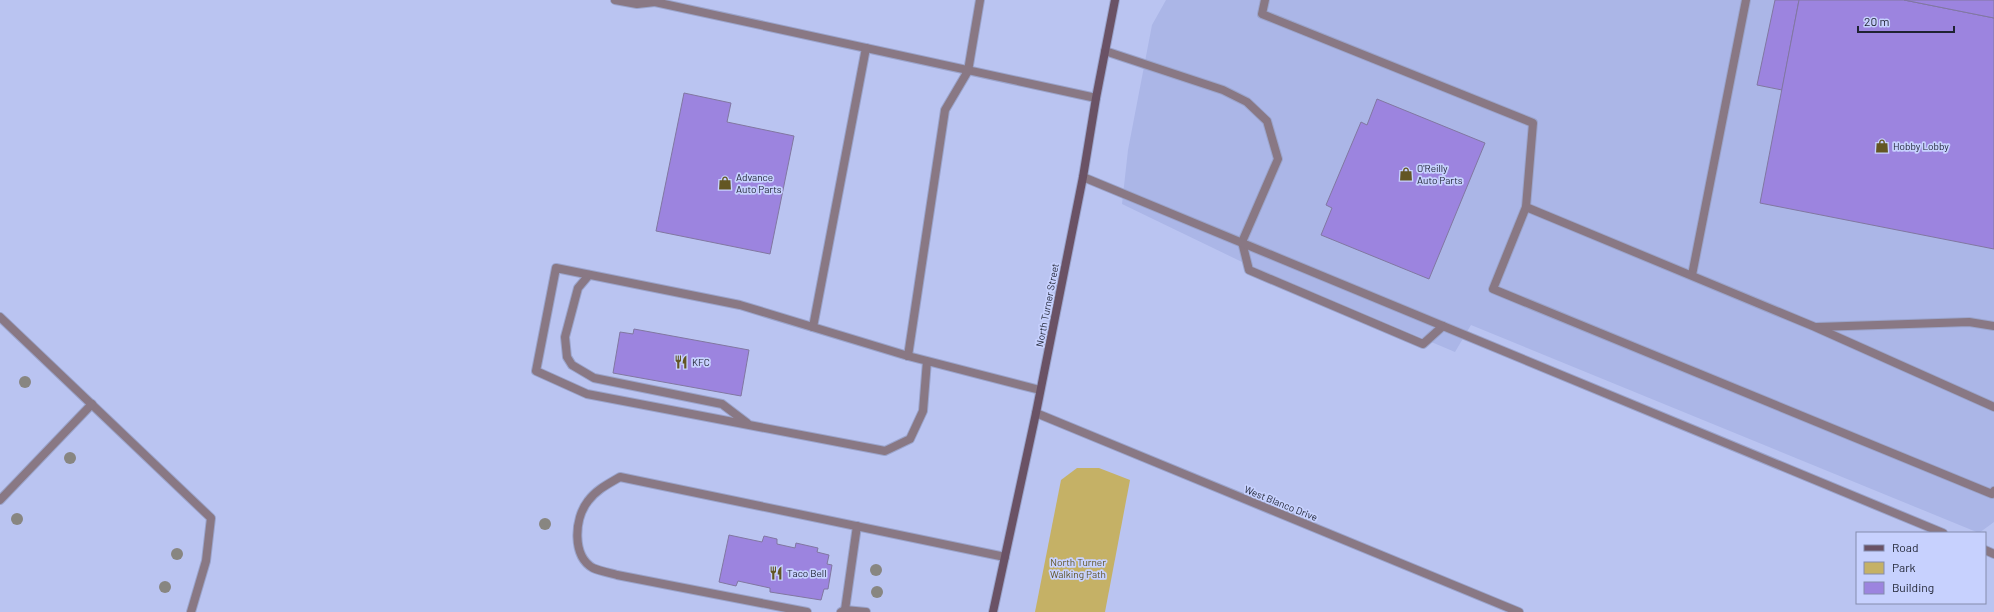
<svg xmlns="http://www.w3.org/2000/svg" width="1994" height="612" font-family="Barlow,sans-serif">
<rect width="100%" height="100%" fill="#bac4f1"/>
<!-- built -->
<polygon fill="#abb6e7" points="1166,0 1994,0 1994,522 1979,533 1471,325 1455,352 1240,261 1122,204 1128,150 1152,25"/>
<!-- green -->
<polygon fill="#c5b166" points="1077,468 1099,468 1130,480 1105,612 1035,612 1061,480"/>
<!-- building -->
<g fill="#9c84df" stroke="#8177a1">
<polygon points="1775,0 1799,0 1782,90 1757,85"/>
<polygon points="1799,0 1904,0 1994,18 1994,249 1760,203"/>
<polygon points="1904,0 1994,0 1994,18"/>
<polygon points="684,93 731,103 727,122 794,136 770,254 656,231"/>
<polygon points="1377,99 1485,143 1429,279 1321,235 1332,208 1326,205 1361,122 1367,125"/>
<polygon points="634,329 749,350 741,396 613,373 620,332 633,334"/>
<polygon points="729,535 762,542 764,536 777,539 777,544 795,548 796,543 818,548 817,552 829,555 827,564 832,565 828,589 824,589 821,600 770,592 770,588 738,581 736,586 719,582"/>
</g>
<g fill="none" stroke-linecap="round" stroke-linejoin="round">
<!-- lane casing -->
<g stroke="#9ba4cb" stroke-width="10">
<g id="lane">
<polyline points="615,0 637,4 655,2"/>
<polyline points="656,0 655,2 1096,98"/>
<polyline points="1265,0 1262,14 1533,123 1526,207"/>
<polyline points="1105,51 1223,90 1247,102 1267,121 1278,159 1242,242 1249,270 1423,344 1443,326"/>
<polyline points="1083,177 1943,533"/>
<polyline points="589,275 578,288 565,337 567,357 572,365 594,378 722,404 747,423"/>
<polyline points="1692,275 1746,0"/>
<polyline points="0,317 211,518 206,561 191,612"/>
<polyline points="813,327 866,48"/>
<polyline points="1817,327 1969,322 1994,326"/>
<polyline points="908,356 945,110 968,71 980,0"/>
<polyline points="927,361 923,411 910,439 885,451 587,394 536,371 556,268 740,305 908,356 1040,390"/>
<polyline points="1994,407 1815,327 1526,207 1493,289 1992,494 1994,491"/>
<polyline points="0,500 92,404"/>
<polyline points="1985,550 1994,554"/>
<polyline points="845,610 857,526"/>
<path d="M807,612L617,575C610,573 600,571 593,568C572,556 574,519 588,501C596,490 608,484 620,477L1005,557"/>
<polyline points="841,612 845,610 866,612"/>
</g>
</g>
<!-- street casing -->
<g stroke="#9ba4cb" stroke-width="10">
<polyline id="street" points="1036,413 1519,612"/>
</g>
<!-- secondary casing -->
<g stroke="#9ba4cb" stroke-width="10">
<polyline id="secondary" points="993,612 1036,413 1083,177 1096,98 1115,0"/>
</g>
<!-- lane -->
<use href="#lane" stroke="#897884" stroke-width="8"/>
<!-- street -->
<use href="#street" stroke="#897884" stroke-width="8"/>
<!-- secondary -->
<use href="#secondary" stroke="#6a5265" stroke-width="8"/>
</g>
<!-- trees -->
<g fill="#888681">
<circle cx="25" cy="382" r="6"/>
<circle cx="70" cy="458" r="6"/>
<circle cx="17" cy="519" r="6"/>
<circle cx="545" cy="524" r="6"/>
<circle cx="177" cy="554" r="6"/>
<circle cx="876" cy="570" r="6"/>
<circle cx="165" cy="587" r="6"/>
<circle cx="877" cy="592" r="6"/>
</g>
<!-- icons -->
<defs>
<g id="shop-bare" transform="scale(1.08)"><path d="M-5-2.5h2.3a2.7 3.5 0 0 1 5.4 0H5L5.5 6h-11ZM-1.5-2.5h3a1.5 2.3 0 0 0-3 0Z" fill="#635623" stroke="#c7d1fe" stroke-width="2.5" paint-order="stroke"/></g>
<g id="restaurant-bare" transform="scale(1.08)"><path d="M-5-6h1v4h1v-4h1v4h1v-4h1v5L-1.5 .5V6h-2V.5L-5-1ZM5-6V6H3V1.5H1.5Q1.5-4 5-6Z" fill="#635623" stroke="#c7d1fe" stroke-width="2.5" paint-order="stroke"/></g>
</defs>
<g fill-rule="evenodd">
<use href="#shop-bare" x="1882" y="146"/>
<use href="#shop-bare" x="1406" y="174"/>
<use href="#shop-bare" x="725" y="183"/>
<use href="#restaurant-bare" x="681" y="362"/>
<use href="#restaurant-bare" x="776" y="573"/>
</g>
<g text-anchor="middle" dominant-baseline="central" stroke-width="3.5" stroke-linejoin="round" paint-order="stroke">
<!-- poi labels -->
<g font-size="10" fill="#1f2333" stroke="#c7d1fe" text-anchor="start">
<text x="1893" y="146">Hobby Lobby</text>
<text x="1417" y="168">O'Reilly<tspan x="1417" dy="12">Auto Parts</tspan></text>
<text x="736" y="177">Advance<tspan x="736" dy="12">Auto Parts</tspan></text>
<text x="692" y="362">KFC</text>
<text x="787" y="573">Taco Bell</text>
</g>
<!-- street labels -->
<g font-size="10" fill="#1f2333" stroke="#c7d1fe">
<text transform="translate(1047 305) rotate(-79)">North Turner Street</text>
<text transform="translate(1281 503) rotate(22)">West Blanco Drive</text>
</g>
<!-- park labels -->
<g font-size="10" fill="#5f5426" stroke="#c7d1fe">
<text x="1078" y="562">North Turner<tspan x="1078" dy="12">Walking Path</tspan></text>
</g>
</g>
<!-- legend -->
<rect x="1856" y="532" width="130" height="72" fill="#c7d1fe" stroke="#848bad"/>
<rect x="1864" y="545" width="20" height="6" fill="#6a5265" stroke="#848bad"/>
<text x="1892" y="552" font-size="12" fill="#1f2333">Road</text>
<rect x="1864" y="562" width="20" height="12" fill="#c5b166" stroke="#848bad"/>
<text x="1892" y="572" font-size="12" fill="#1f2333">Park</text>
<rect x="1864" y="582" width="20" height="12" fill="#9c84df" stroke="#848bad"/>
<text x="1892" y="592" font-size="12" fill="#1f2333">Building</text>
<!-- scale -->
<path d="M1858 26v6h96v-6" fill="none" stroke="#1f2333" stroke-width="2"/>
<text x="1864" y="26" font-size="12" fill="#1f2333" stroke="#c7d1fe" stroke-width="3" paint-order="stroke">20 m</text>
</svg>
